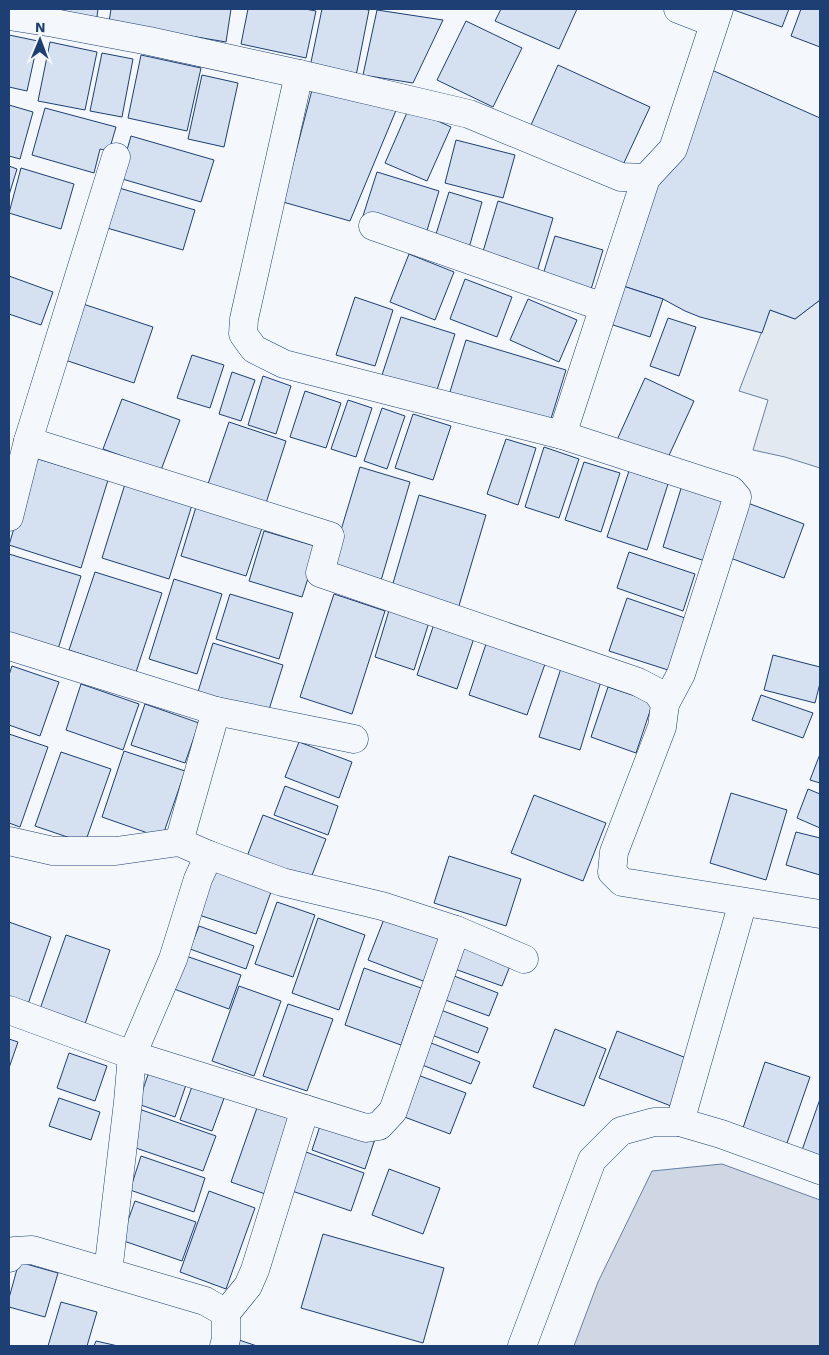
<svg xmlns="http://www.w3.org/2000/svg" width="829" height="1355" font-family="'Work Sans',sans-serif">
<rect width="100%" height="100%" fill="#f4f7fb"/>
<!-- green -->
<polygon fill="#e3e9f0" stroke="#687fa3" points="820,300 820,468 785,457 753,450 768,400 739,391 770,310 795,319"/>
<!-- water -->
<polygon fill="#cfd7e4" stroke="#687fa3" points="722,1164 820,1200 820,1346 574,1346 598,1282 652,1171"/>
<!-- building -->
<g fill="#d5e0f0" stroke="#1d3f73">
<polygon points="61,9 98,9 96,24 60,18"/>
<polygon points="111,9 231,9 226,42 109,22"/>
<polygon points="248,9 305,9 316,11 306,58 241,44"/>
<polygon points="322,9 363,9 369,10 356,76 310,67"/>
<polygon points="501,9 577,9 559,49 495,21"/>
<polygon points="731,9 789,9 782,27"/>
<polygon points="801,9 820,9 820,47 791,36"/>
<polygon points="377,10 443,20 413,83 363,75"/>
<polygon points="466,21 522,48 493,107 437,80"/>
<polygon points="9,35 38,41 27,91 9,87"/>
<polygon points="50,42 97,52 85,110 38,101"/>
<polygon points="102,53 133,59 122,117 90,111"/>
<polygon points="141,55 201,68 187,131 128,118"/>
<polygon points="558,65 650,107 622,167 531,125"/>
<polygon points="714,71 820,118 820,300 795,319 770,310 762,333 700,317 685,311 663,299 614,283 703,75"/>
<polygon points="202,75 238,83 224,147 188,139"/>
<polygon points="312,90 397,108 350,221 283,202"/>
<polygon points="9,105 33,112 20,159 9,156"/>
<polygon points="45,108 116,127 109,151 100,149 94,173 32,155"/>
<polygon points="409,108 451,127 427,181 385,163"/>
<polygon points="131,136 214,160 201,202 119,178"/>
<polygon points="456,140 515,155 503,198 445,183"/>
<polygon points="9,166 17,169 9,195"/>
<polygon points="21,168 74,184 61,229 9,213"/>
<polygon points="377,172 439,191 425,237 362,219"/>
<polygon points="119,188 195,210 183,250 107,228"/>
<polygon points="449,192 482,202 467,255 433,244"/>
<polygon points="498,201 553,218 537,272 482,255"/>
<polygon points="555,236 603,250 589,296 541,281"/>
<polygon points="409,254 454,272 435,320 390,302"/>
<polygon points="9,276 53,292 41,325 9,314"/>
<polygon points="465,279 512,297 497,337 450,319"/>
<polygon points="614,283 663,299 650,337 601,321"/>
<polygon points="355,297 393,310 375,366 336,355"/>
<polygon points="528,299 577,320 559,362 510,340"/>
<polygon points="80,303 153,327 134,383 62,359"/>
<polygon points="401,317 455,334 436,393 382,375"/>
<polygon points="668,318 696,327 679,376 650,366"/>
<polygon points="466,340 566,370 549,425 449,395"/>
<polygon points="192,355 224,365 210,408 177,398"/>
<polygon points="232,372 255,380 241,421 219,414"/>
<polygon points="263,376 291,386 276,434 248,425"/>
<polygon points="645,378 694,401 666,462 617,440"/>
<polygon points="305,391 341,403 326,448 290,437"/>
<polygon points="122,399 180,420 161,470 103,449"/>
<polygon points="348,400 372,408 356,457 331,449"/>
<polygon points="382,408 405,416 387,469 364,461"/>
<polygon points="413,414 451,426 433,480 395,468"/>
<polygon points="229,422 286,441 266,503 208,484"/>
<polygon points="506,439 536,448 518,505 487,494"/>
<polygon points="544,447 579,459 559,518 525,507"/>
<polygon points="35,458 108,480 81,568 9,545"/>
<polygon points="584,462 620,473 601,532 565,520"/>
<polygon points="360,467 410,482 380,584 329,570"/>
<polygon points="629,471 668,484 647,550 607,537"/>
<polygon points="683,482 726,496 705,561 663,547"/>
<polygon points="125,484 192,505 169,579 102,558"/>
<polygon points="419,495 486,515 458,609 391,590"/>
<polygon points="745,502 804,524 784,578 725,556"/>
<polygon points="196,507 262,528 246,576 181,556"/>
<polygon points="264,531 318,547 302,597 249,581"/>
<polygon points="629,552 695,574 683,611 617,588"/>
<polygon points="9,554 81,576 58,649 9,634"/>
<polygon points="95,572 162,593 136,672 69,650"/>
<polygon points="174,579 222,594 197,674 149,659"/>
<polygon points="230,594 293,613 279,659 216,639"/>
<polygon points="334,594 385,611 352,714 300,697"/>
<polygon points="627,598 685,618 668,670 609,651"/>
<polygon points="390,607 430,619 414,670 375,657"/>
<polygon points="436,618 476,632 457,689 417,675"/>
<polygon points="213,643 283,665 267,716 197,695"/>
<polygon points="486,644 545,664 527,715 469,695"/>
<polygon points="773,655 820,667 820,683 815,703 764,690"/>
<polygon points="562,665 602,678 580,750 539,737"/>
<polygon points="12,666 59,682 40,736 9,725 9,675"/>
<polygon points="81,684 139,704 123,750 66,730"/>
<polygon points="608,687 653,702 636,753 591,737"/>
<polygon points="761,695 813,713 803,738 752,720"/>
<polygon points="145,704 199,723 185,763 131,745"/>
<polygon points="9,734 48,747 20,827 9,823"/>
<polygon points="299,742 352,762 339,798 285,777"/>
<polygon points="124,751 185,771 162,838 102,817"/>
<polygon points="61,752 111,769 85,843 35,826"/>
<polygon points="820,754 820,783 810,780"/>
<polygon points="285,786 338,806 328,835 274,815"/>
<polygon points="808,789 820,794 820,828 797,818"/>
<polygon points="731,793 787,810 766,880 710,863"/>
<polygon points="534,795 606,823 583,881 511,853"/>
<polygon points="263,815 326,839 309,883 246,859"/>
<polygon points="796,832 820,838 820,875 786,865"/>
<polygon points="449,856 521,879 506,926 434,903"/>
<polygon points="215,869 272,889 256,934 199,915"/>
<polygon points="277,902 315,915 293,977 255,964"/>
<polygon points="386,914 448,938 431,984 368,960"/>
<polygon points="318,918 365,935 339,1010 292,993"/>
<polygon points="9,922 51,937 27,1007 9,1000"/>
<polygon points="199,926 254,946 246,969 190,949"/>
<polygon points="66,935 110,950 85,1024 40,1009"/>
<polygon points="462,942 512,961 502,986 452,968"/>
<polygon points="186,956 241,975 229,1009 174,989"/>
<polygon points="364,968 421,988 401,1045 345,1025"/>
<polygon points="449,974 498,993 489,1016 440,998"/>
<polygon points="239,986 281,1001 254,1076 212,1061"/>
<polygon points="288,1004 333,1019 307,1091 263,1076"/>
<polygon points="433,1007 488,1028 478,1053 424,1032"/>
<polygon points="555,1029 606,1049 584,1106 533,1087"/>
<polygon points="617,1031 689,1059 671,1106 599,1078"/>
<polygon points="9,1039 18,1042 9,1068"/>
<polygon points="426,1041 480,1062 471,1084 417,1063"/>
<polygon points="69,1053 107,1066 95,1101 57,1088"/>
<polygon points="765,1062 810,1077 786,1146 742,1131"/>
<polygon points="151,1066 188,1079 175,1117 138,1104"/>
<polygon points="415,1074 466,1093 450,1134 399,1115"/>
<polygon points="194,1081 226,1093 212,1131 180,1120"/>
<polygon points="59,1098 100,1112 91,1140 49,1126"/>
<polygon points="820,1099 820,1159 801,1153"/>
<polygon points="259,1102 299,1117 271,1196 231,1182"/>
<polygon points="139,1109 216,1136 203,1171 127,1145"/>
<polygon points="322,1120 375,1139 365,1169 312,1150"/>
<polygon points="306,1152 364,1173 351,1211 292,1191"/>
<polygon points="141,1156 205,1178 194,1212 130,1190"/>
<polygon points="389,1169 440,1188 423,1234 372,1215"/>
<polygon points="209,1191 255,1208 226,1289 180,1272"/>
<polygon points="135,1201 196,1222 182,1261 121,1240"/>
<polygon points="323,1234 444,1268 423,1343 301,1308"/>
<polygon points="19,1262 58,1273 45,1317 9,1307 9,1298"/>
<polygon points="61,1302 97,1312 87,1346 48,1346"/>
<polygon points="239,1340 257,1346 237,1346"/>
<polygon points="96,1341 118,1346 94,1346"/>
</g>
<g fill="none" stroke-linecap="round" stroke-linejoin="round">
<!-- minor casing -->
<g stroke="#1d3f73" stroke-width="29">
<g id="minor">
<polyline points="678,9 714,23"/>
<polyline points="9,16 54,23 149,41 299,74 469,114 621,177 646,178 673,149 719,9"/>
<polyline points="299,74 244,319 243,334 254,349 284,364 562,435 731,490 737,497 735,505 681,674 665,704"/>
<polyline points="373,226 603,307"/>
<polyline points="562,435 646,178"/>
<polyline points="28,441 330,536 320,573 638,682 657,692 665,704 662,727 614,852 612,872 622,882 820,914"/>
<polyline points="9,517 28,441 116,157"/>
<polyline points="9,646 216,711 354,739"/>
<polyline points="9,841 53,851 116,851 179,842 209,855 282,882 382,906 456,930 393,1111 379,1126 366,1128 132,1055 9,1010"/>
<polyline points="179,842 216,711"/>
<polyline points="456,930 524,959"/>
<polyline points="680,1122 743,902"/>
<polyline points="9,1258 14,1251 32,1250 205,1301 226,1313 226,1339 224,1346"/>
<polyline points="108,1272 128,1102 132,1055 173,959 198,879 209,855"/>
<polyline points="226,1313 248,1286 255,1270 305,1109"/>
<polyline points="522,1346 592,1160 621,1131 654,1122 680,1122 721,1134 820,1170"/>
</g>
</g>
<!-- minor -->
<use href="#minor" stroke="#f4f7fb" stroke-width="28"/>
</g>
<!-- border -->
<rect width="829" height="1355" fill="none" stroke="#1d3f73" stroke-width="20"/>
<!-- north arrow -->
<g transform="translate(40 40) rotate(1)" stroke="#f4f7fb" stroke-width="4" paint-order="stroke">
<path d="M0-4L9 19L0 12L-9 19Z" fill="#1d3f73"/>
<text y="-8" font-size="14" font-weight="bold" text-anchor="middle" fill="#1d3f73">N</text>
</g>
</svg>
